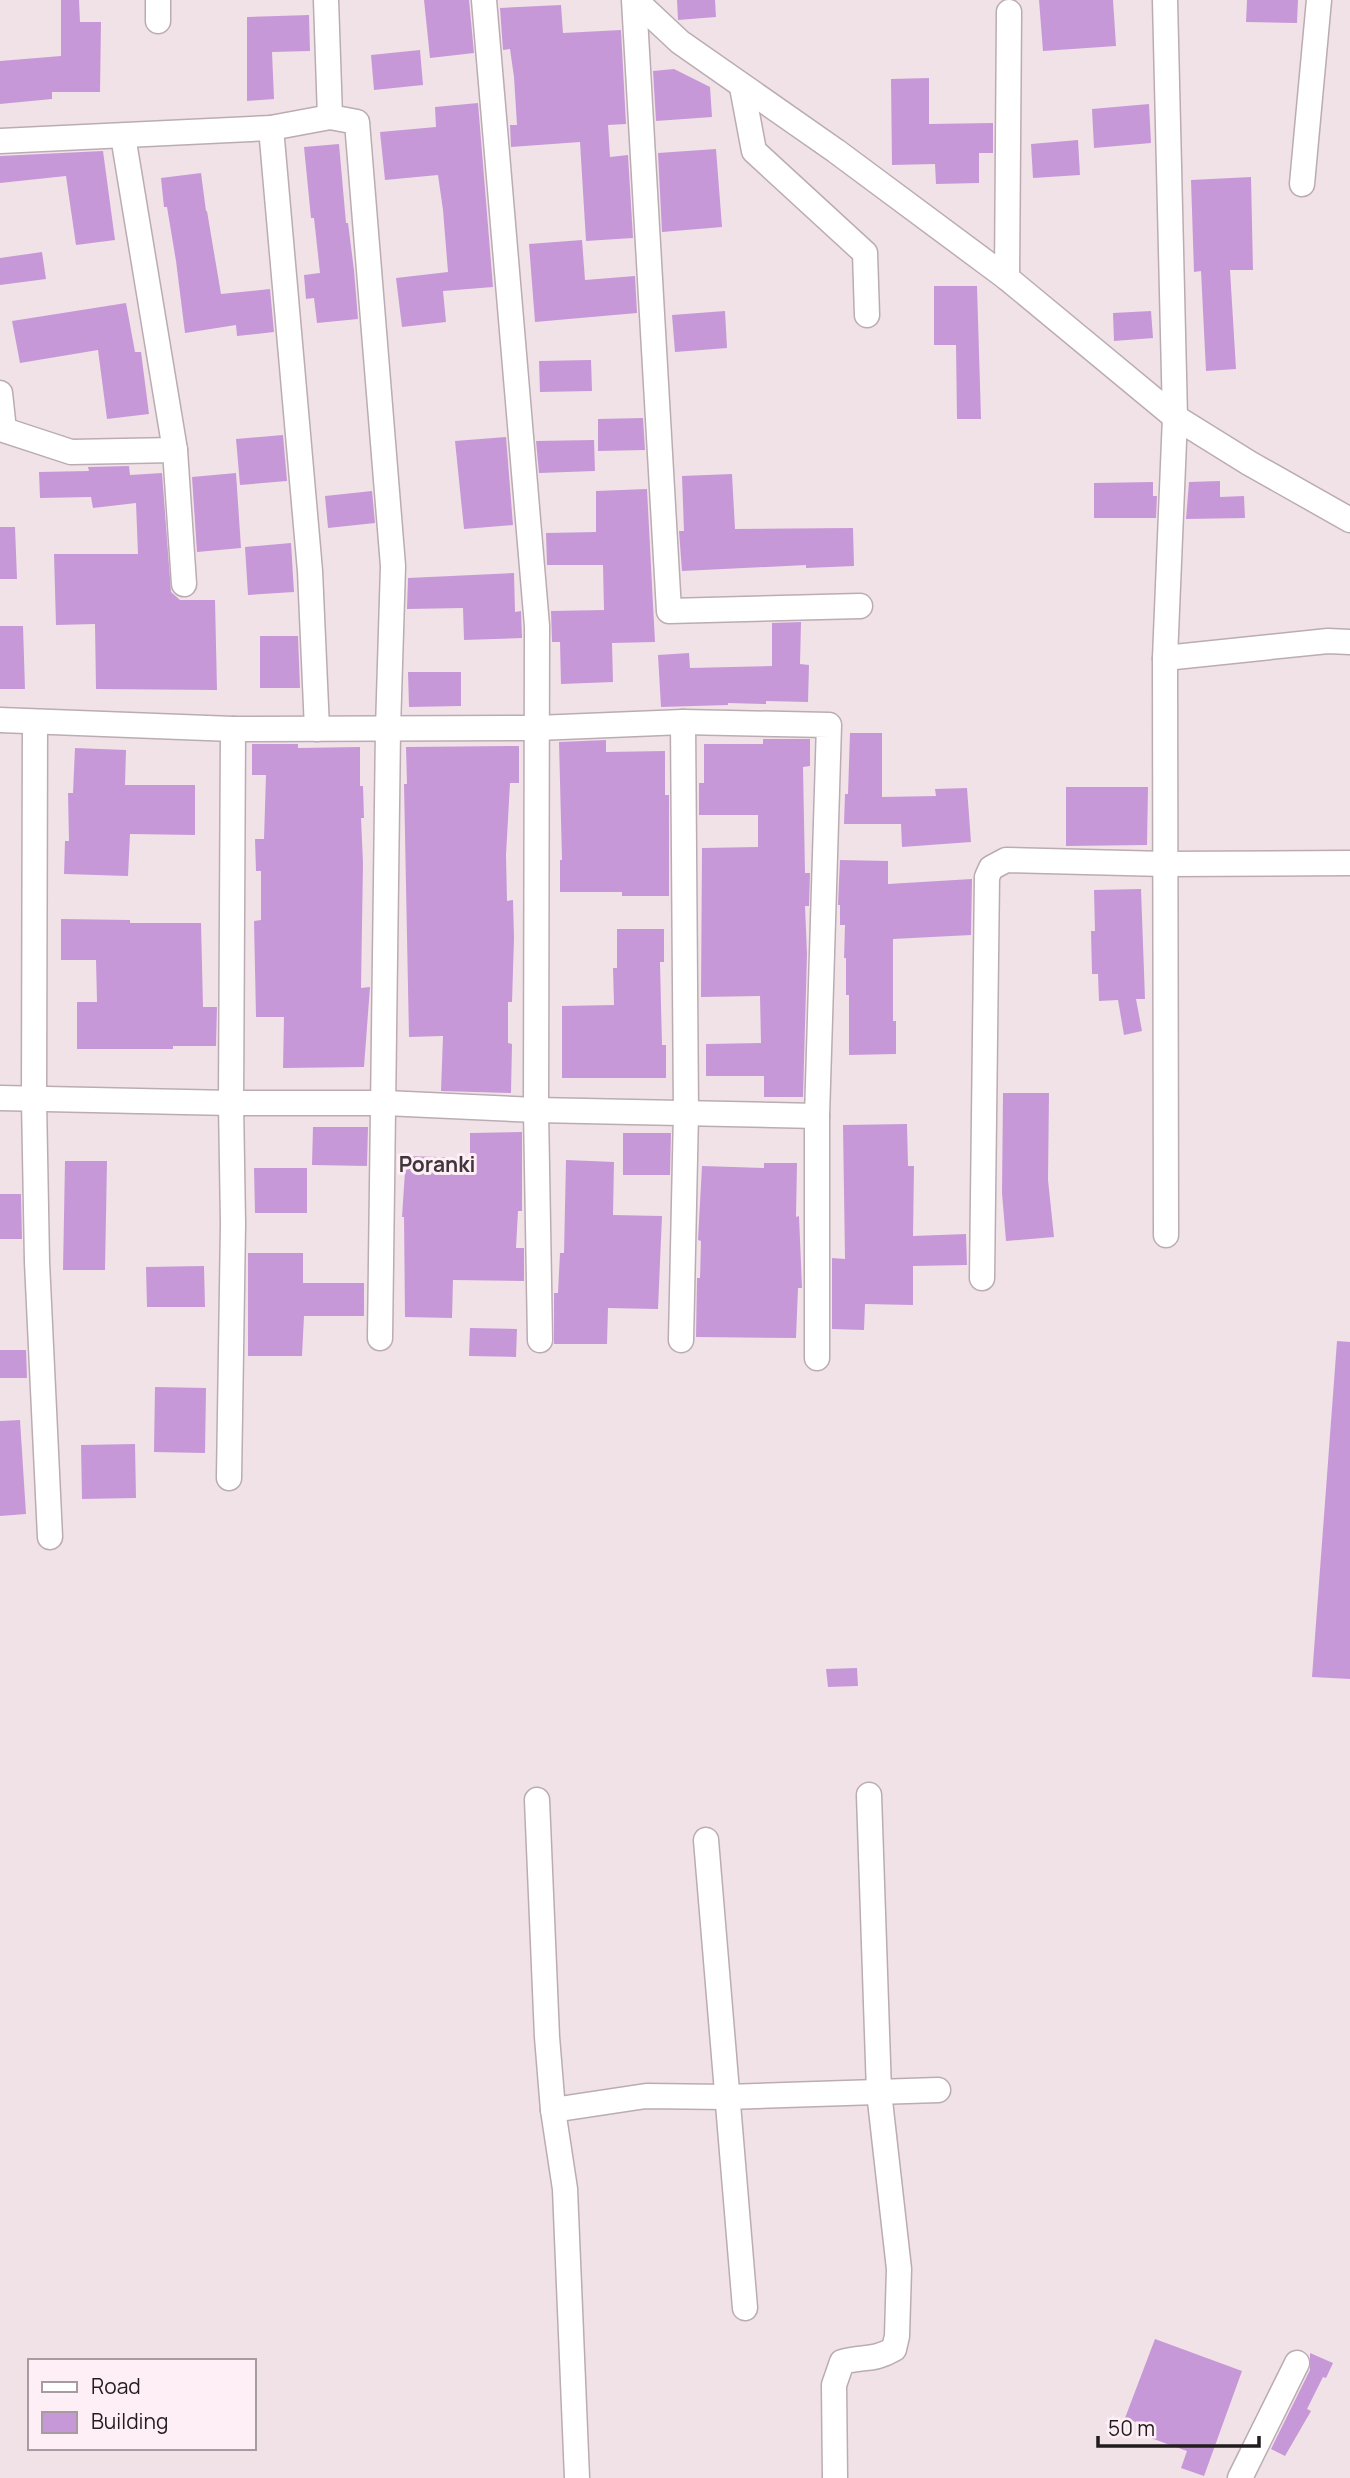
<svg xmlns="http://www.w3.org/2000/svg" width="1350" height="2478" font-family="Manrope,sans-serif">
<rect width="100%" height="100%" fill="#f1e2e8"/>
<!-- building -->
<g fill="#c798d7">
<polygon points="61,0 79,0 80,22 101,22 100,92 52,92 52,99 0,104 0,61 61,56"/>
<polygon points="424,0 469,0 474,53 430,58"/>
<polygon points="677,0 715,0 716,17 678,20"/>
<polygon points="1039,0 1113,0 1116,46 1043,51"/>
<polygon points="1247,0 1298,0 1297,23 1246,22"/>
<polygon points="561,5 563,33 621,30 626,124 608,125 610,157 628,155 633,238 586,241 580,142 511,147 510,125 517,125 514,77 510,49 503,50 500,8"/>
<polygon points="309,15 310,51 272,52 274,99 247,101 247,17"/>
<polygon points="420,50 423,85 374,90 371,55"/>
<polygon points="674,69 710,87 712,117 656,121 653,71"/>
<polygon points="929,78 929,124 993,123 993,153 979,153 979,183 936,184 935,164 892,165 891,79"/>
<polygon points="478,103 493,287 443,291 446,322 402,327 396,278 448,272 443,210 438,175 385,180 380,132 436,127 435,107"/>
<polygon points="1149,104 1151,143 1094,148 1092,109"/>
<polygon points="1078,140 1080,175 1033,178 1031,144"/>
<polygon points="339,144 346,223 348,223 354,270 358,319 317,323 314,298 306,299 304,275 320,273 314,218 311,218 304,147"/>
<polygon points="716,149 722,227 662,232 658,153"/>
<polygon points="103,151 115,240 76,245 66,176 0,183 0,156"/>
<polygon points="201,173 206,211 207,211 221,294 270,289 274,332 237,336 236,325 185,333 176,261 167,207 164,207 161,178"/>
<polygon points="1251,177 1253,270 1230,270 1236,369 1206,371 1201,271 1194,272 1191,180"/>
<polygon points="582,240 585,280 635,276 637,313 535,322 529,244"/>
<polygon points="42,252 46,279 0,285 0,258"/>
<polygon points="934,286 977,286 981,419 957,419 956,345 934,345"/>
<polygon points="126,303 135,352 141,352 149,414 107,419 98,350 20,363 12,321"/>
<polygon points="725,311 727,348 675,352 672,315"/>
<polygon points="1151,311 1153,338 1114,341 1113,313"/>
<polygon points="591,360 592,391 540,392 539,361"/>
<polygon points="643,418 645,450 598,451 598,419"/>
<polygon points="283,435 287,481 240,485 236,439"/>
<polygon points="506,437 513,525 464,529 455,441"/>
<polygon points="594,440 595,471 539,473 536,441"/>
<polygon points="129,466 130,475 162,473 171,592 180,600 215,600 217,690 96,689 95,624 56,625 54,554 138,554 136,503 93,508 91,497 40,498 39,472 89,471 88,467"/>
<polygon points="236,473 241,548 197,552 192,477"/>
<polygon points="732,474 735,529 853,528 854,566 806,568 806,565 682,571 679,531 684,531 682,476"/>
<polygon points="1220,481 1220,497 1244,496 1245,518 1186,519 1189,482"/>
<polygon points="1153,482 1153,496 1157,496 1156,518 1094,518 1094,483"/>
<polygon points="647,489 655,642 612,643 613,682 561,684 560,642 552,642 551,611 604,610 603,565 547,565 546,533 596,532 596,491"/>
<polygon points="372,491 375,523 328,528 325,496"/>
<polygon points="0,527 15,527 17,579 0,579"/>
<polygon points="291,543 294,592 248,595 245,547"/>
<polygon points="514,573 515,612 521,611 522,638 464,640 463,608 407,609 408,578"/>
<polygon points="801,622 800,664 809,665 808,702 766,701 766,704 728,703 728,705 661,707 658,655 689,653 690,668 772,666 772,623"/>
<polygon points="0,626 23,626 25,689 0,689"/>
<polygon points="260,636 298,636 300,688 260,688"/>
<polygon points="408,672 461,672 461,706 409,707"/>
<polygon points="850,733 882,733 882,797 936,796 935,789 967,788 971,842 902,847 901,824 844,824 845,794 848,794"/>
<polygon points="763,739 810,739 810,766 803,767 805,873 810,873 809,906 805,906 807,954 803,1097 764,1097 764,1076 706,1076 706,1044 761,1043 760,996 701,997 702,848 758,847 758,815 699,815 699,783 704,783 704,744 763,744"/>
<polygon points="606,740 606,752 665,751 665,795 669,795 669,896 622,896 622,892 560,892 560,860 562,860 559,742"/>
<polygon points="252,744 298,744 298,748 360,747 360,786 363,786 364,818 361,818 363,863 361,988 370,987 364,1067 283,1068 284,1017 256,1017 254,921 261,920 261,871 256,871 255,839 264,839 266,775 252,775"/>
<polygon points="519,746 519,783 510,783 506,855 507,901 513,900 514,938 512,1002 508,1002 508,1043 512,1044 511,1093 441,1091 443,1036 409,1037 404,784 407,784 406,747"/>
<polygon points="75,748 126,750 125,785 195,785 195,835 130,834 128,876 64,874 65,841 69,841 68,793 73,793"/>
<polygon points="1066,787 1148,787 1147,845 1066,846"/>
<polygon points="840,860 888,861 888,884 972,879 971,935 893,939 893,1021 896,1021 896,1054 849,1055 849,995 846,995 846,958 844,958 845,925 840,925 840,905 838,905"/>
<polygon points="1141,889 1145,999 1136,999 1142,1031 1124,1035 1118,1000 1099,1001 1098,974 1092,974 1091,931 1095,931 1094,890"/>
<polygon points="61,919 130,920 130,923 201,923 203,1007 217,1007 216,1046 173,1046 173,1049 77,1049 77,1002 97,1002 96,960 61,960"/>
<polygon points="617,929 664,929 664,962 660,962 661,1005 662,1045 666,1045 666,1078 562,1078 562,1006 614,1005 613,968 617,968"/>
<polygon points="1003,1093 1049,1093 1048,1180 1054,1237 1006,1241 1002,1193"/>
<polygon points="907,1124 908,1166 914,1166 913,1236 966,1234 967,1265 913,1266 913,1305 865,1304 864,1330 832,1329 832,1258 845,1259 843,1125"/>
<polygon points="313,1127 368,1127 367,1166 312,1165"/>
<polygon points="522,1132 522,1211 518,1211 516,1248 524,1248 524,1281 453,1280 452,1318 405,1317 404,1217 402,1217 406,1156 470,1158 470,1133"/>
<polygon points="623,1133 671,1133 670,1175 623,1175"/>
<polygon points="566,1160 614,1162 613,1215 662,1216 658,1309 608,1308 607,1344 554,1344 554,1293 558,1293 560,1253 564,1253"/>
<polygon points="65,1161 107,1161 105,1270 63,1270"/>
<polygon points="764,1163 797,1163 796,1217 799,1216 802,1288 798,1288 796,1338 696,1337 697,1278 700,1278 701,1241 698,1240 702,1166 764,1168"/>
<polygon points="254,1168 307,1168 307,1213 255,1213"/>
<polygon points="0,1194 21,1194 22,1239 0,1239"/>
<polygon points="248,1253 303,1253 303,1283 364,1283 364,1316 304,1316 302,1356 248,1356"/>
<polygon points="204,1266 205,1307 147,1307 146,1267"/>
<polygon points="470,1328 517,1329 516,1357 469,1356"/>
<polygon points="1337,1341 1350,1342 1350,1679 1312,1677"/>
<polygon points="0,1350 26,1350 27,1378 0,1378"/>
<polygon points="155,1387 206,1388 205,1453 154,1452"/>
<polygon points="20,1420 26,1514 0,1516 0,1421"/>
<polygon points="135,1444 136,1498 82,1499 81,1445"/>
<polygon points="857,1668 858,1686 828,1687 826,1669"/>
<polygon points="1155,2339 1242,2371 1204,2476 1181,2468 1187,2451 1148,2437 1152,2428 1125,2418"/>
<polygon points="1310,2353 1333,2363 1326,2378 1323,2377 1307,2409 1311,2411 1285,2456 1271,2449 1310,2370"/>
</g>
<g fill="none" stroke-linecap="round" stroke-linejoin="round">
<!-- minor casing -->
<g stroke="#bbacb3" stroke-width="27">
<g id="minor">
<polyline points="326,0 330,117 357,122 393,566 388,729 380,1338"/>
<polyline points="484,0 537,626 536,1110 540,1340"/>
<polyline points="634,0 669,611 860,606"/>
<polyline points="635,0 680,42 836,151 1007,278 1175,417 1249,463 1350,520"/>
<polyline points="1165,0 1175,417 1165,658 1166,1235"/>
<polyline points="158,21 158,0"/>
<polyline points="742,87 754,151 865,253 867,315"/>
<polyline points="271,128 310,571 317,729"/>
<polyline points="123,136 175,450 184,584"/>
<polyline points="0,141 271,128 330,117"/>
<polyline points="1302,184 1319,0"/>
<polyline points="1007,278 1009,12"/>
<polyline points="0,393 4,430 71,452 175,450"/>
<polyline points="1165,658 1328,641 1350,642"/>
<polyline points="0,720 233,729 537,728 683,722 829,725 817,1116 817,1358"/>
<polyline points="35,722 34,1100 37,1262 50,1537"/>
<polyline points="0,1098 231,1103 233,729"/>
<polyline points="982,1278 987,877 991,868 1006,860 1165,864 1350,863"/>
<polyline points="681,1340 686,1113 683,722"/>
<polyline points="229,1478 233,1224 231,1103 385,1103 536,1110 817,1116"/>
<polyline points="537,1800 547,2037 553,2110 565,2189 577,2478"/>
<polyline points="706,1840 745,2308"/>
<polyline points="553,2110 646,2096 727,2097 938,2090"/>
<path d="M835,2478L834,2385L842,2362C863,2356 874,2361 894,2349L897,2336L899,2269L879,2092L869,1795"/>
<polyline points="1240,2478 1297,2363"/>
</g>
</g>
<!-- minor -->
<use href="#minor" stroke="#fff" stroke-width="24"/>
</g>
<g text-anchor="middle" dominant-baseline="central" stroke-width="6" stroke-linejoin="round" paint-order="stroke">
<!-- quarter labels -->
<g font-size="21" font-weight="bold" fill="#40353a" stroke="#feeff6">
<text x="437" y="1164">Poranki</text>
</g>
</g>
<!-- legend -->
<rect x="28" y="2359" width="228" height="91" fill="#feeff6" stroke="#a69ba0" stroke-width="2"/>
<rect x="42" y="2382" width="35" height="10" fill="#ffffff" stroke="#a69ba0" stroke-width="2"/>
<text x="91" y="2394" font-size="21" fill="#211c1e">Road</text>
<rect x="42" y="2412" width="35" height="21" fill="#c798d7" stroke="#a69ba0" stroke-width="2"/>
<text x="91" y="2429" font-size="21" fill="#211c1e">Building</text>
<!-- scale -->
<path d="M1098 2436v10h161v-10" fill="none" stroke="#211c1e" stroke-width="3.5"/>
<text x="1108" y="2436" font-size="21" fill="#211c1e" stroke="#feeff6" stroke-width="5" paint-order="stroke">50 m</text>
</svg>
